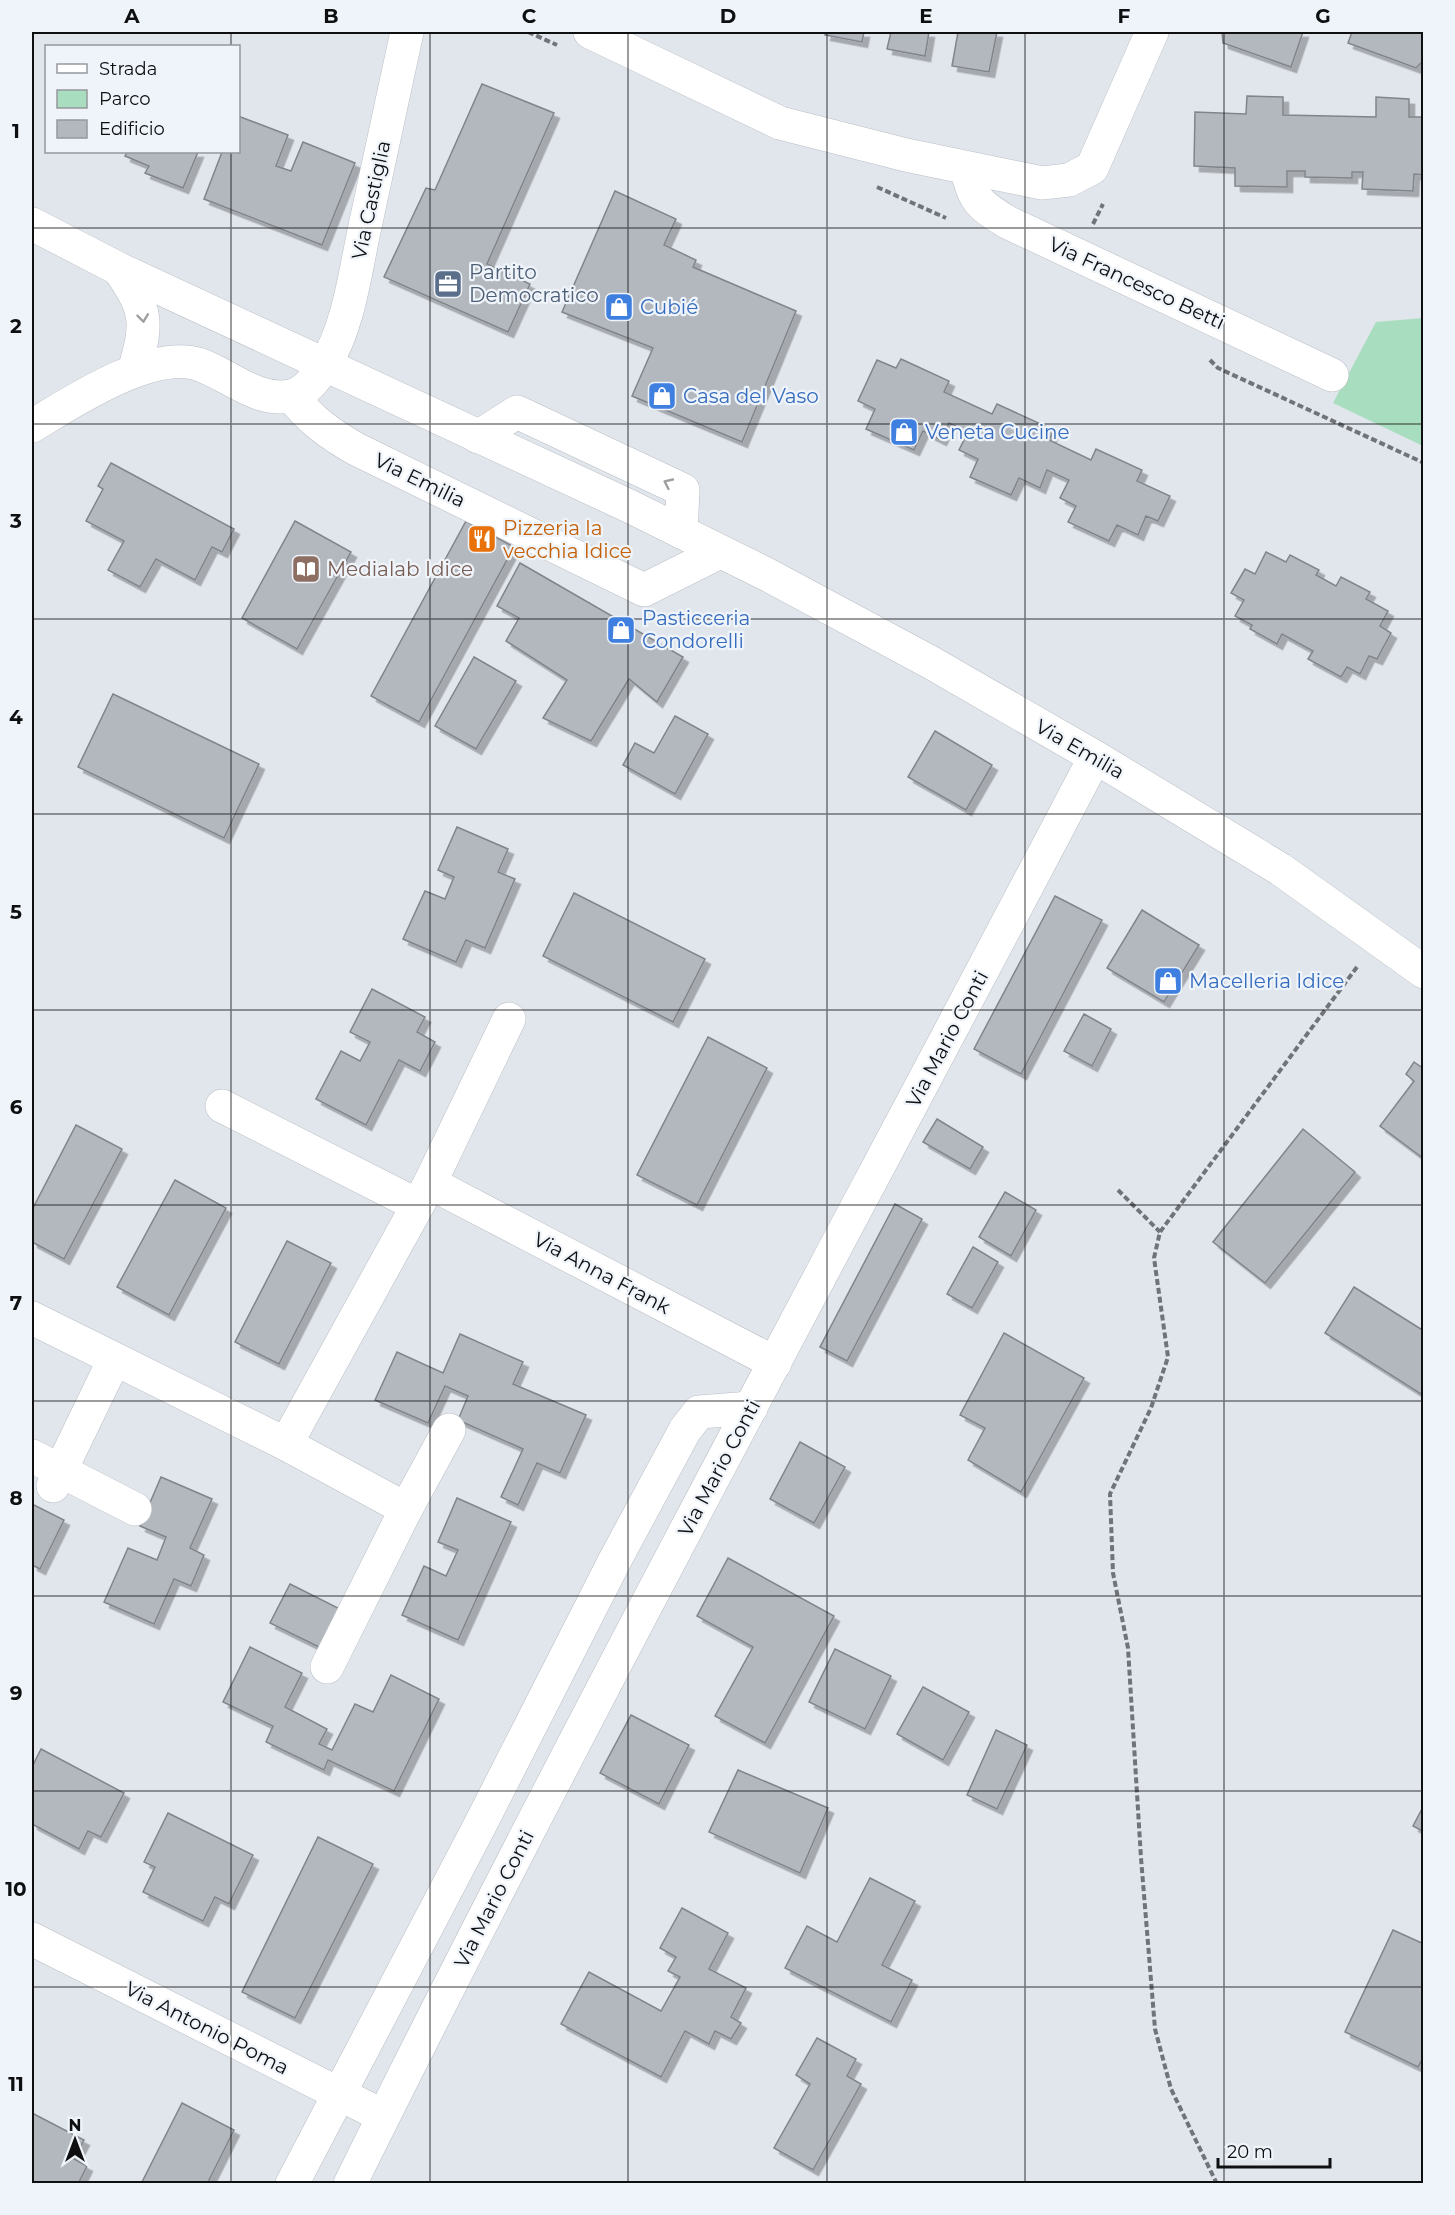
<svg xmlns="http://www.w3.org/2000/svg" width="1455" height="2215" font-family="Montserrat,sans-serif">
<defs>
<filter id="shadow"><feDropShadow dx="5.5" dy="5.5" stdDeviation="0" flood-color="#0004"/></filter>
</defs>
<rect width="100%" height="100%" fill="#e1e6ed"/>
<!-- green -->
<polygon fill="#a8debf" points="1423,318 1423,446 1333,403 1376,322"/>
<!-- building -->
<g fill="#b3b8be" stroke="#81858b" stroke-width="1.5" filter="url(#shadow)">
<polygon points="826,32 864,32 862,42 825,35"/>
<polygon points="891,32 929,32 925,56 887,49"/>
<polygon points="958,32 997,32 989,72 952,66"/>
<polygon points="1222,32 1303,32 1291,67 1223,43"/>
<polygon points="1352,32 1424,32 1424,60 1416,68 1348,43"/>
<polygon points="482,84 554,113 487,264 530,284 508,332 384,277 426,188 435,190"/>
<polygon points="1247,96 1283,97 1283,115 1376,117 1376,97 1409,99 1409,117 1424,117 1424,175 1414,174 1413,191 1362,189 1363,172 1352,172 1352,178 1305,177 1305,171 1287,171 1287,187 1235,186 1235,168 1194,166 1195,112 1246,114"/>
<polygon points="238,116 288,135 276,166 291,171 303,142 355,163 322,245 204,199 222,152 238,152"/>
<polygon points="127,152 198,152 183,188 145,173 149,166 125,156"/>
<polygon points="615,191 676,219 664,245 696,260 693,267 796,311 742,442 632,396 653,348 562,312"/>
<polygon points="901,359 949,381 944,392 992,414 997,404 1054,430 1049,440 1091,460 1096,449 1142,470 1137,481 1170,496 1158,521 1146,516 1138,535 1117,525 1109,541 1068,522 1076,506 1060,498 1069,480 1047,470 1040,488 1019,478 1011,495 970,477 978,459 959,450 968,432 949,423 941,440 923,431 914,450 866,429 875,409 858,401 877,360 896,368"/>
<polygon points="111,463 234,529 222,552 212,547 195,580 156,559 140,587 108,570 124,541 86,521 103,489 98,486"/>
<polygon points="295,521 351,552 297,649 242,618"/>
<polygon points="466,521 514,547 419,722 371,696"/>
<polygon points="1266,552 1286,562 1290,555 1319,570 1316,575 1336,586 1341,577 1370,592 1366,599 1388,611 1380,626 1391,633 1377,659 1369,656 1360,674 1347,667 1341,677 1308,659 1313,651 1282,634 1277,644 1250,629 1252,625 1235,616 1244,600 1231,593 1245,569 1255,574"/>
<polygon points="520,563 683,657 657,702 629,679 591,741 543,718 567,680 506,641 519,618 497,606"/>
<polygon points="474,657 516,681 476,749 435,726"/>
<polygon points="113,694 259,764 224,838 78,767"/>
<polygon points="675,716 708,734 675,794 623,765 635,743 654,753"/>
<polygon points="935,731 992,765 966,810 908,777"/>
<polygon points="457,827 508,849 498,872 515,879 485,948 466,940 456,962 403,939 425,891 445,899 454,877 438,870"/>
<polygon points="574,893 705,959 673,1022 543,956"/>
<polygon points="1055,896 1102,920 1021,1074 974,1049"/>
<polygon points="1142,910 1199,945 1164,1002 1107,968"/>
<polygon points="372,989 425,1017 417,1032 435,1042 420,1071 399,1060 366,1125 316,1099 341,1051 360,1061 370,1042 350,1032"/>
<polygon points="1084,1014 1111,1029 1092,1066 1064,1051"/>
<polygon points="708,1037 767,1068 697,1205 637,1175"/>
<polygon points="1414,1062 1424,1069 1424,1159 1380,1126 1414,1081 1406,1074"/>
<polygon points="937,1119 983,1147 970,1169 923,1142"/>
<polygon points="76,1125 122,1149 64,1259 32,1242 32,1210"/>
<polygon points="1303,1129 1355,1172 1265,1283 1213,1242"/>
<polygon points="175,1180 226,1208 169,1315 117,1287"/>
<polygon points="1005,1192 1036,1210 1011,1256 979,1237"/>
<polygon points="895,1204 922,1219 847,1361 820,1347"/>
<polygon points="287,1241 331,1263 279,1364 235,1342"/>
<polygon points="973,1247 998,1262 972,1308 947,1294"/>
<polygon points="1354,1287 1424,1331 1424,1396 1325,1333"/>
<polygon points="1004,1333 1084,1378 1021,1492 968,1460 985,1428 960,1415"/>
<polygon points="460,1334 523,1362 513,1384 586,1415 560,1473 537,1463 518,1505 501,1497 523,1449 458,1420 468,1396 445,1386 428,1423 375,1400 397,1352 443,1373"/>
<polygon points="800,1442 845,1467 814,1523 770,1499"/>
<polygon points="161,1477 212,1499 190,1548 204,1555 191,1586 174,1579 154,1624 104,1602 128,1548 157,1560 166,1537 140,1526"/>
<polygon points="457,1498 511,1522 458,1640 402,1615 424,1566 446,1576 458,1550 438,1542"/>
<polygon points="32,1504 64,1520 40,1569 32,1565"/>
<polygon points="728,1558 834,1616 765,1743 715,1716 753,1647 697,1616"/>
<polygon points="290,1584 340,1609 321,1648 270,1623"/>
<polygon points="250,1647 302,1673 285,1707 327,1729 319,1744 332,1750 355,1704 373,1712 391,1675 439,1699 394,1791 328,1760 324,1770 266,1742 273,1726 223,1702"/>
<polygon points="835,1649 891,1676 865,1729 809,1702"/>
<polygon points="923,1687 969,1712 943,1760 897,1734"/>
<polygon points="631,1715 689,1745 659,1804 600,1773"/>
<polygon points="996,1730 1027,1745 997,1809 967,1795"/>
<polygon points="41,1749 124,1793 101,1837 88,1831 79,1849 32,1824 32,1767"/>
<polygon points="738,1770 828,1808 800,1873 709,1832"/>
<polygon points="1424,1805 1424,1832 1413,1826"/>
<polygon points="168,1813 253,1855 229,1904 215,1897 203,1921 143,1892 155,1867 144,1862"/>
<polygon points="318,1837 373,1864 295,2018 242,1992"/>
<polygon points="870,1878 915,1901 882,1965 912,1980 891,2022 785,1968 807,1926 837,1942"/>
<polygon points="682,1908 728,1933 709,1969 746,1988 731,2017 741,2023 731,2039 715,2031 709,2044 685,2031 661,2077 561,2024 589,1972 661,2011 680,1977 668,1971 676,1957 660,1948"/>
<polygon points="1393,1930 1424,1944 1424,2056 1418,2067 1345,2032"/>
<polygon points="817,2038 856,2059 847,2076 861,2084 813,2170 774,2148 810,2084 796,2075"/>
<polygon points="182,2103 234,2130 207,2184 141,2184"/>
<polygon points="32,2113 84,2140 74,2159 87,2166 78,2184 32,2184"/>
</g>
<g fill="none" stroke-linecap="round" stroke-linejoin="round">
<!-- minor casing -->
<g stroke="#babec5" stroke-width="34">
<g id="minor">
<polyline points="590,32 780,123 906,155 1042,183 1069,180 1092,168 1152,32"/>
<path d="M966,168C976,203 977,203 1007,222L1332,375"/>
<path d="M119,269C148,311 148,323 134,371"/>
<path d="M292,396C310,420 330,434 356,449L644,590L720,552"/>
<path d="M32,426C72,402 150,350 198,364C228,374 257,403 291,396C305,393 316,378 324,366C348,329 355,274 364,231C378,165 393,98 407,32"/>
<polyline points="478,437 517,412 683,490 681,532"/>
<polyline points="222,1106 417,1205"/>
<polyline points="430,1183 775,1363"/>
<polyline points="32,1318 286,1444 406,1509"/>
<polyline points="286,1444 430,1183 509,1019"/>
<polyline points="32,1456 135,1509"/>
<polyline points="53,1486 114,1360"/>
<polyline points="327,1667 406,1509 449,1430"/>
<polyline points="32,1939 383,2116"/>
<polyline points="292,2184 479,1827 615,1560 685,1430 699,1412 751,1408"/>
<path d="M350,2184C588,1703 846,1232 1095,757"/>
</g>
</g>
<!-- major casing -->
<g stroke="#babec5" stroke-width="34">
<polyline id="major" points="32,224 119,269 629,506 768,575 930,662 1095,757 1280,869 1424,972"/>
</g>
<!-- path -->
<g stroke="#707377" stroke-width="4" stroke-dasharray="6 3" stroke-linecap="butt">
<polyline points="528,32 557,45"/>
<polyline points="877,187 946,218"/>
<polyline points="1093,224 1103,204"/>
<polyline points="1210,360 1218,368 1424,463"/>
<polyline points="1118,1190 1160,1232"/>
<polyline points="1217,2184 1171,2089 1155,2029 1141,1858 1128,1648 1113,1573 1110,1494 1151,1408 1168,1357 1154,1258 1160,1232 1357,967"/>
</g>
<!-- minor -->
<use href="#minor" stroke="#fff" stroke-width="33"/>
<!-- major -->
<use href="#major" stroke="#fff" stroke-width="33"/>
</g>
<!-- one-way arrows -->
<defs><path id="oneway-chevron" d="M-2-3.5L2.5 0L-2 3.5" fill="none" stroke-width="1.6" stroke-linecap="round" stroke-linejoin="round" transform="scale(1.5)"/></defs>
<g stroke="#9f9fa0">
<use href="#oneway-chevron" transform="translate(143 318) rotate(83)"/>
<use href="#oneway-chevron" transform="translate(668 483) rotate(-155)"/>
</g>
<!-- grid -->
<path fill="none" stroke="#0e0f11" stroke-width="1.5" stroke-opacity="0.55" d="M231,32V46M430,32V2184M628,32V2184M827,32V2184M1025,32V2184M1224,32V2184M231,152V2184M32,228H1424M32,424H1424M32,619H1424M32,814H1424M32,1010H1424M32,1205H1424M32,1401H1424M32,1596H1424M32,1791H1424M32,1987H1424"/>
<!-- icons -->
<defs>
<g id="office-square" transform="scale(1.5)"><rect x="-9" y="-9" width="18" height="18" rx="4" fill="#5c6f8a" stroke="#eff4fa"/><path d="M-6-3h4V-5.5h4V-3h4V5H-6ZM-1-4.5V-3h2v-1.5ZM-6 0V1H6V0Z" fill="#fff"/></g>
<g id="shop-square" transform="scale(1.5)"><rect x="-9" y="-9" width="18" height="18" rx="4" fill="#3f7fe0" stroke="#eff4fa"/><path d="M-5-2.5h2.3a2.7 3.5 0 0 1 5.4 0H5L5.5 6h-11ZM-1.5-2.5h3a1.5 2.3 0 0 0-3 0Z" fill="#fff"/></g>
<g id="restaurant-square" transform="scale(1.5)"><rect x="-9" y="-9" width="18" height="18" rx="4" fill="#e8710a" stroke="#eff4fa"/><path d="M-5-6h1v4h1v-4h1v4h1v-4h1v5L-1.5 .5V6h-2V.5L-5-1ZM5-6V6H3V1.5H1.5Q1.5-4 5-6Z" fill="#fff"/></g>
<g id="library-square" transform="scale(1.5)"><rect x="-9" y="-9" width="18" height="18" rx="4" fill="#8d6e63" stroke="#eff4fa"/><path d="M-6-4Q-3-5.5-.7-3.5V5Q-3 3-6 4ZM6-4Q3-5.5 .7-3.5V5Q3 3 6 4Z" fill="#fff"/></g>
</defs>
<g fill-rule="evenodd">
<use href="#office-square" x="448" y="284"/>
<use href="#shop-square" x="619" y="307"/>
<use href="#shop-square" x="662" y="396"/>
<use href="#shop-square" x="904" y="432"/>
<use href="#restaurant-square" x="482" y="539"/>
<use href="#library-square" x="306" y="569"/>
<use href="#shop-square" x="621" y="630"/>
<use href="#shop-square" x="1168" y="981"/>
</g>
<g text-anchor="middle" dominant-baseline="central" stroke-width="4.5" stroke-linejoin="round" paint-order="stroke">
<!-- street labels -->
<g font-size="20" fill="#0e0f11" stroke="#eff4fa">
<text transform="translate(371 200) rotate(-78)">Via Castiglia</text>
<text transform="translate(1137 283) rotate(25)">Via Francesco Betti</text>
<text transform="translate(420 480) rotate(26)">Via Emilia</text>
<text transform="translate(1080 749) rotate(30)">Via Emilia</text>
<text transform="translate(947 1039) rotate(-62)">Via Mario Conti</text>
<text transform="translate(602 1273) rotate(28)">Via Anna Frank</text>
<text transform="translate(719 1468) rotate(-62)">Via Mario Conti</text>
<text transform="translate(494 1899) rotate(-63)">Via Mario Conti</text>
<text transform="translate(207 2028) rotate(27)">Via Antonio Poma</text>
</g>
<!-- service labels -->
<g font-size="20" fill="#4e5e75" stroke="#eff4fa" text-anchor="start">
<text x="469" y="272">Partito<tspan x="469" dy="23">Democratico</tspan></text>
</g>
<!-- shop labels -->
<g font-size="20" fill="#366cbe" stroke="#eff4fa" text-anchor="start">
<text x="640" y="307">Cubié</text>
<text x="683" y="396">Casa del Vaso</text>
<text x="925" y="432">Veneta Cucine</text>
<text x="642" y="618">Pasticceria<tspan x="642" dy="23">Condorelli</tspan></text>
<text x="1189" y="981">Macelleria Idice</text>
</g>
<!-- food labels -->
<g font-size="20" fill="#c56008" stroke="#eff4fa" text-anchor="start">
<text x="503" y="528">Pizzeria la<tspan x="503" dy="23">vecchia Idice</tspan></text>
</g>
<!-- education labels -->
<g font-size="20" fill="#785e54" stroke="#eff4fa" text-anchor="start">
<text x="327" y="569">Medialab Idice</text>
</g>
</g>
<!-- border -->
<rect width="1455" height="2215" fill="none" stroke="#eff4fa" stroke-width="66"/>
<!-- legend -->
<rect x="45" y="45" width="195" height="108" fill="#eff4fa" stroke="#95989d" stroke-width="1.5"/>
<rect x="57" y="64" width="30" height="9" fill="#ffffff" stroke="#95989d" stroke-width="1.5"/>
<text x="99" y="75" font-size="18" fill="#0e0f11">Strada</text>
<rect x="57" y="90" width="30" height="18" fill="#a8debf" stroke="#95989d" stroke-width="1.5"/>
<text x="99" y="105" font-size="18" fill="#0e0f11">Parco</text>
<rect x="57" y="120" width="30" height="18" fill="#b3b8be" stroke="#95989d" stroke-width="1.5"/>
<text x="99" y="135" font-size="18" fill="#0e0f11">Edificio</text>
<!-- north arrow -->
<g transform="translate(75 2140)" stroke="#eff4fa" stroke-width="4.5" paint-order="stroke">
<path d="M0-4.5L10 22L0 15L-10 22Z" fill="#0e0f11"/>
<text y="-9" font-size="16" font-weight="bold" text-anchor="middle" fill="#0e0f11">N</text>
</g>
<!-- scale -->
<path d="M1218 2158v9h112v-9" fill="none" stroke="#0e0f11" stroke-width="3"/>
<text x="1227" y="2158" font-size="18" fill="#0e0f11" stroke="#eff4fa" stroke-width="4.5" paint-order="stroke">20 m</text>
<rect x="33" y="33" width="1389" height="2149" fill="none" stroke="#0e0f11" stroke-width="2"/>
<g font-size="20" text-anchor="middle" font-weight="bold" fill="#0e0f11">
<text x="132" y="23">A</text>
<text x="331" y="23">B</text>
<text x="529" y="23">C</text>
<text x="728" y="23">D</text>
<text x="926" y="23">E</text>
<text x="1124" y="23">F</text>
<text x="1323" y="23">G</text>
<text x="16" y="138">1</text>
<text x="16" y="333">2</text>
<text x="16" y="528">3</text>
<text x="16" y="724">4</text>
<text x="16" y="919">5</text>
<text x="16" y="1114">6</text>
<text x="16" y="1310">7</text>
<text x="16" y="1505">8</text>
<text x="16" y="1700">9</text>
<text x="16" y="1896">10</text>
<text x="16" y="2091">11</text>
</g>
</svg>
